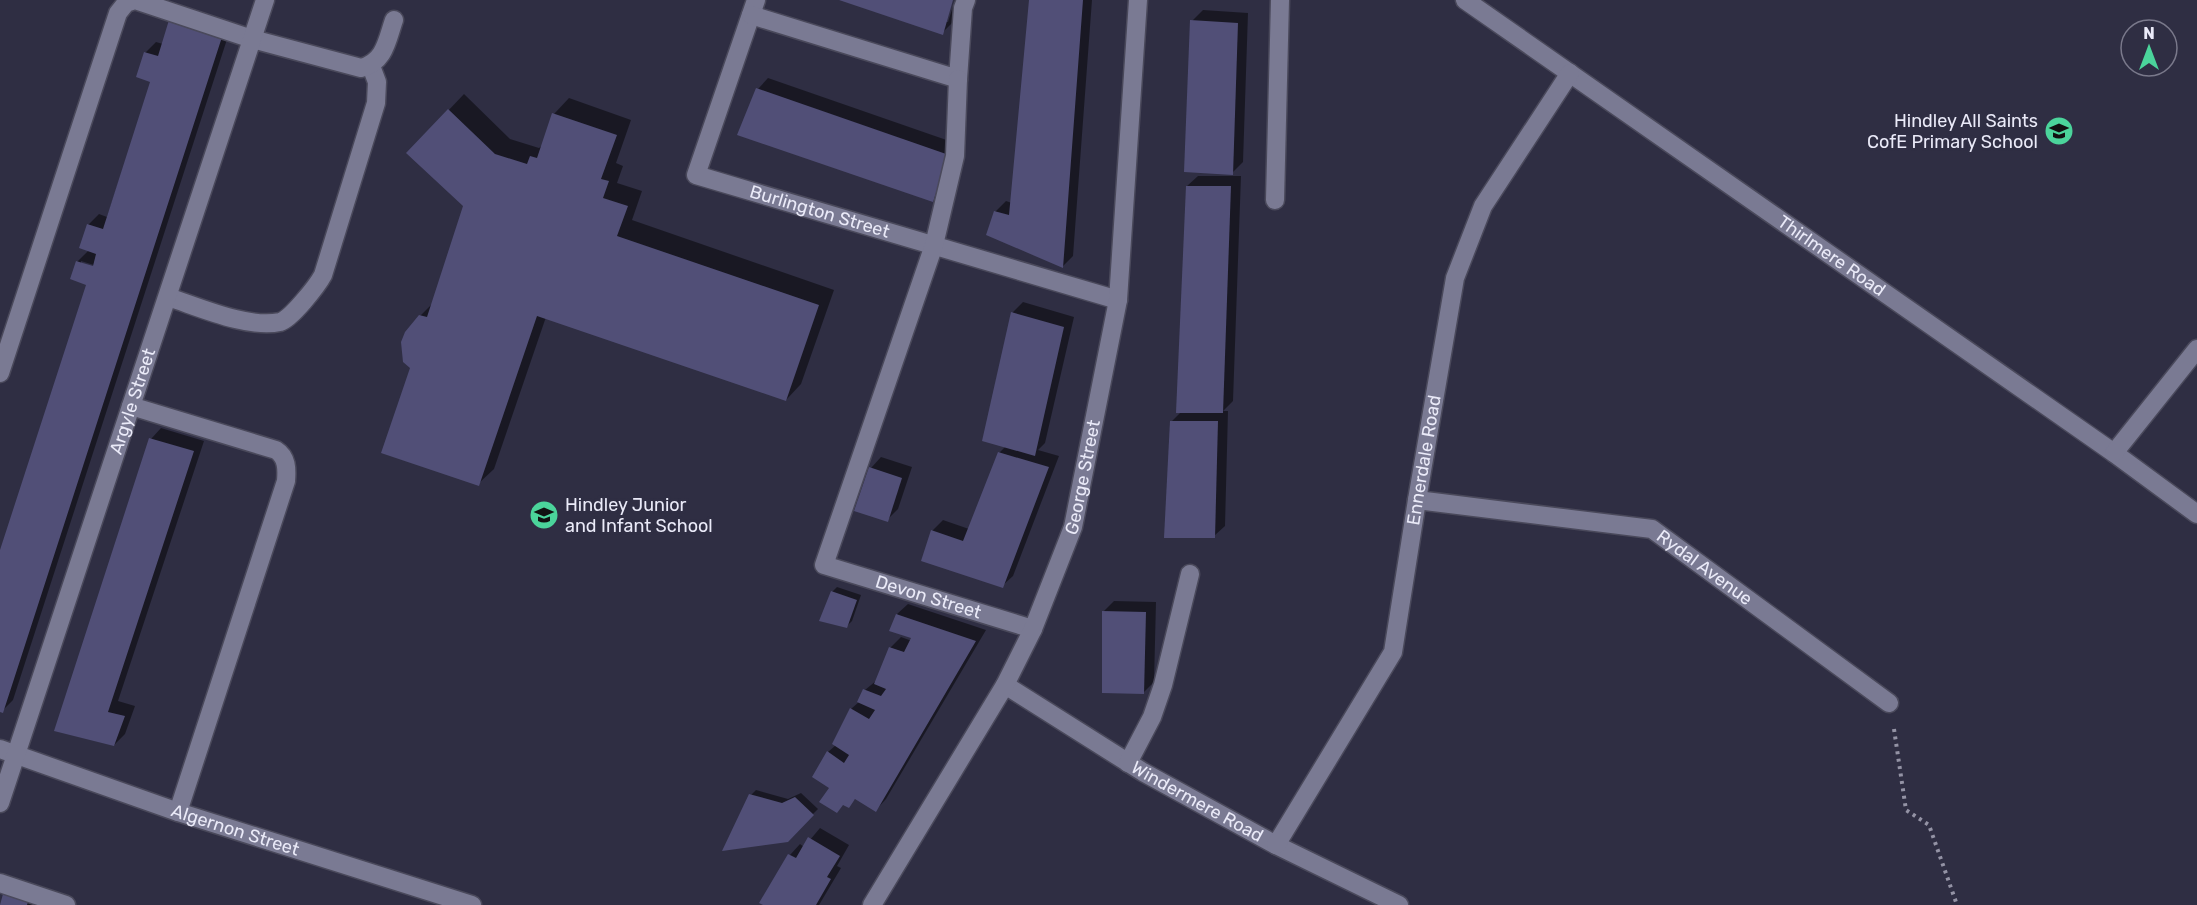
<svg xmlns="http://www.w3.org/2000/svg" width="2197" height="905" font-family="Rubik,sans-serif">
<rect width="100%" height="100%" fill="#2f2e43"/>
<!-- shadow -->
<g fill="#0007" fill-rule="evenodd">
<polygon points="842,0 952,0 945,22 948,22 955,0 960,0 953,22 942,33"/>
<polygon points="1031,0 1092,0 1073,256 1063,266 995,212 1006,201 1012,203"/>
<polygon points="1203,10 1248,13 1243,162 1232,173 1192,21"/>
<path d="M231,27L13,700L2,711L0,710V555L88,284L77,262L89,250L88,225L99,214L107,217L152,81L145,53L156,42L163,44ZM81,261L100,267L99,270L81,264Z"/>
<polygon points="768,78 958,144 943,190 932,200 758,89"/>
<polygon points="464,94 510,139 539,148 543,145 554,114 569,98 631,120 616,163 623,166 617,183 642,191 632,220 834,290 801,384 786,400 546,317 494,469 478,484 411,368 420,316 434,302 464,206 408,153"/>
<polygon points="1198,176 1241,176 1233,401 1223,411 1228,411 1225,526 1214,536 1171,422 1181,412 1187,186"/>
<polygon points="1023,302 1074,317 1045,443 1038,450 1059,456 1013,576 1002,586 932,531 943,520 969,529 999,453 1006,446 984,440 1013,312"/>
<polygon points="161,428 204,441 118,701 135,706 125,734 114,745 55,730 151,439"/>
<polygon points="881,457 912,467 898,509 887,520 871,468"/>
<polygon points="837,587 861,595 852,621 847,626 832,592"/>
<polygon points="1114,601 1156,602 1154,682 1144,692 1103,612"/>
<polygon points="908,604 986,630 886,799 876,810 856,798 848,806 832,787 828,752 836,745 851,709 860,701 865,690 877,680 890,648 901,637 912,641 913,637 897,614"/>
<polygon points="756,790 788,799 801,793 818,809 787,840 751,795"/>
<polygon points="820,828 849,845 837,866 841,868 819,905 766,905 790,855 800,844 804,847"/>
<polygon points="15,884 37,891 33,905 1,905 4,894"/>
</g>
<!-- building -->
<g fill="#514f77">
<polygon points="839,0 953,0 943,35"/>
<polygon points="1029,0 1083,0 1063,268 986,235 994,211 1009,215"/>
<polygon points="169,20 222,37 3,713 0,712 0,550 86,285 70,279 76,261 93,266 96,254 79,248 87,224 103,229 150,82 136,77 144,52 158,56"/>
<polygon points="1190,20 1238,23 1233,175 1184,172"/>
<polygon points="756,88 949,155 933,202 737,135"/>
<polygon points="448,109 495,154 527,164 530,156 537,158 552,113 617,135 601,179 609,181 603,198 628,206 617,236 819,305 786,401 537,316 479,486 381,453 410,368 403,362 401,342 405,332 419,315 427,317 463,206 406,153"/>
<polygon points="1186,186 1231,186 1223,413 1176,413"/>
<polygon points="1011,312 1064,327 1035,456 982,441"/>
<polygon points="1170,421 1218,421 1215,538 1164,538"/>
<polygon points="149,438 194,451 108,712 125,716 114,746 54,731"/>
<polygon points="998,452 1049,467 1003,588 921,561 931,530 963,541"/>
<polygon points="869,467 902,478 888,522 854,511"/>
<polygon points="831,591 857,600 847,628 819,621"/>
<polygon points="1102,611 1146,612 1144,694 1102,693"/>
<polygon points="896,614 976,641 876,812 855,799 849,808 843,805 837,813 819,802 829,788 812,777 827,751 844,763 849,755 832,744 850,708 869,719 875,710 857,702 863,689 881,696 886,689 874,684 889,647 904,652 911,638 889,631"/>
<polygon points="749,794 782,803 795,797 814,815 788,842 722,851"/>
<polygon points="808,837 840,856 827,877 831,879 816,905 763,905 759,903 788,854 796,858"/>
<polygon points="3,894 28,902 27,905 0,905"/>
</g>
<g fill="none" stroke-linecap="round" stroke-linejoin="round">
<!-- minor casing -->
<g stroke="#4a495b" stroke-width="21">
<g id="minor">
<path id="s1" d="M756,0L696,175L1118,300"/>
<path id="s2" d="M1465,0L2114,453L2197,514"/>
<polyline points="751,15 958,79 963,8 966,0"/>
<path id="s3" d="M958,79L955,156L934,245L824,565L1033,629"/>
<polyline points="1275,200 1280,0"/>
<path d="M168,297C199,307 248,329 280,322C291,319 317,286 323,275L376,103L377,82L371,66"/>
<path d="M0,373L118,13L126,3L135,0L252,39L361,68C385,62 387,40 394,20"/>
<path d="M131,406L276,450C287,457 287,469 286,481L178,812"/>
<polyline points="2114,453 2197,349"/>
<path id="s4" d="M1417,500L1652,529L1889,703"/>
<path id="s5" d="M1005,685L1143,772L1276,845L1399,905"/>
<path id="s6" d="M0,749L178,812L472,905"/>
<polyline points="1128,763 1152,717 1163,685 1190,574"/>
<path id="s7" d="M0,803L265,0"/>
<path id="s8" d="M1276,845L1393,652L1417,500L1455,278L1483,206L1570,73"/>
<polyline points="0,883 66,905"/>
<path id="s9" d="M872,905L1005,685L1033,629L1073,527L1118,300L1138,0"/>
</g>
</g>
<!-- path -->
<polyline stroke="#9493a5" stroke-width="4" stroke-dasharray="3 4.5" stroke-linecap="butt" points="1894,729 1906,810 1929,825 1957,905"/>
<!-- minor -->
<use href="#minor" stroke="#7a7a93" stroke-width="18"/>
</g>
<!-- icons -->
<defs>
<g id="school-disc" transform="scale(1.5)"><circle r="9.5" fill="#4bd49b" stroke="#2f2e43"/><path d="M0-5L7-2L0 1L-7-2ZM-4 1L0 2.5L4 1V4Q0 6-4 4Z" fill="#111"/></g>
</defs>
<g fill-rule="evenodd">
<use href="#school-disc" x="2059" y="131"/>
<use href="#school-disc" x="544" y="515"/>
</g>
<g text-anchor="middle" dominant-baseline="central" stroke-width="6" stroke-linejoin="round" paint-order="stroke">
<!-- poi labels -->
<g font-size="18" fill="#eaeaf8" stroke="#2f2e43" text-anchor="end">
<text x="2038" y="121">Hindley All Saints<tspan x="2038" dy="21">CofE Primary School</tspan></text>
<text x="565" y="505" text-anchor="start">Hindley Junior<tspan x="565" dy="21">and Infant School</tspan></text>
</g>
<!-- street labels -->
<g font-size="18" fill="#eaeaf8" stroke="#2f2e43">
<text stroke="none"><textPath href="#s1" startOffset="314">Burlington Street</textPath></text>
<text stroke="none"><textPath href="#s2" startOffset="447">Thirlmere Road</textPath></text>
<text stroke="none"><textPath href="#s7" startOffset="423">Argyle Street</textPath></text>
<text stroke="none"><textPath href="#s8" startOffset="420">Ennerdale Road</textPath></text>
<text stroke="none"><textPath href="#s9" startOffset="480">George Street</textPath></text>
<text stroke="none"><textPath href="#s4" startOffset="302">Rydal Avenue</textPath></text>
<text stroke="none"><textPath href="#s3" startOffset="616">Devon Street</textPath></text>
<text stroke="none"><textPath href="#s5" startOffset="225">Windermere Road</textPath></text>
<text stroke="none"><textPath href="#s6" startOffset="249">Algernon Street</textPath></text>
</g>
</g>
<!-- north arrow -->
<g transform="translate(2149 48)"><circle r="28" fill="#2f2e43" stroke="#7a798b" stroke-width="1.5"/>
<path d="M0-4.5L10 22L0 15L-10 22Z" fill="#4bd49b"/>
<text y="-9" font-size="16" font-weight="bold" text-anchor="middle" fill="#eaeaf8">N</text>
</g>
</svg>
